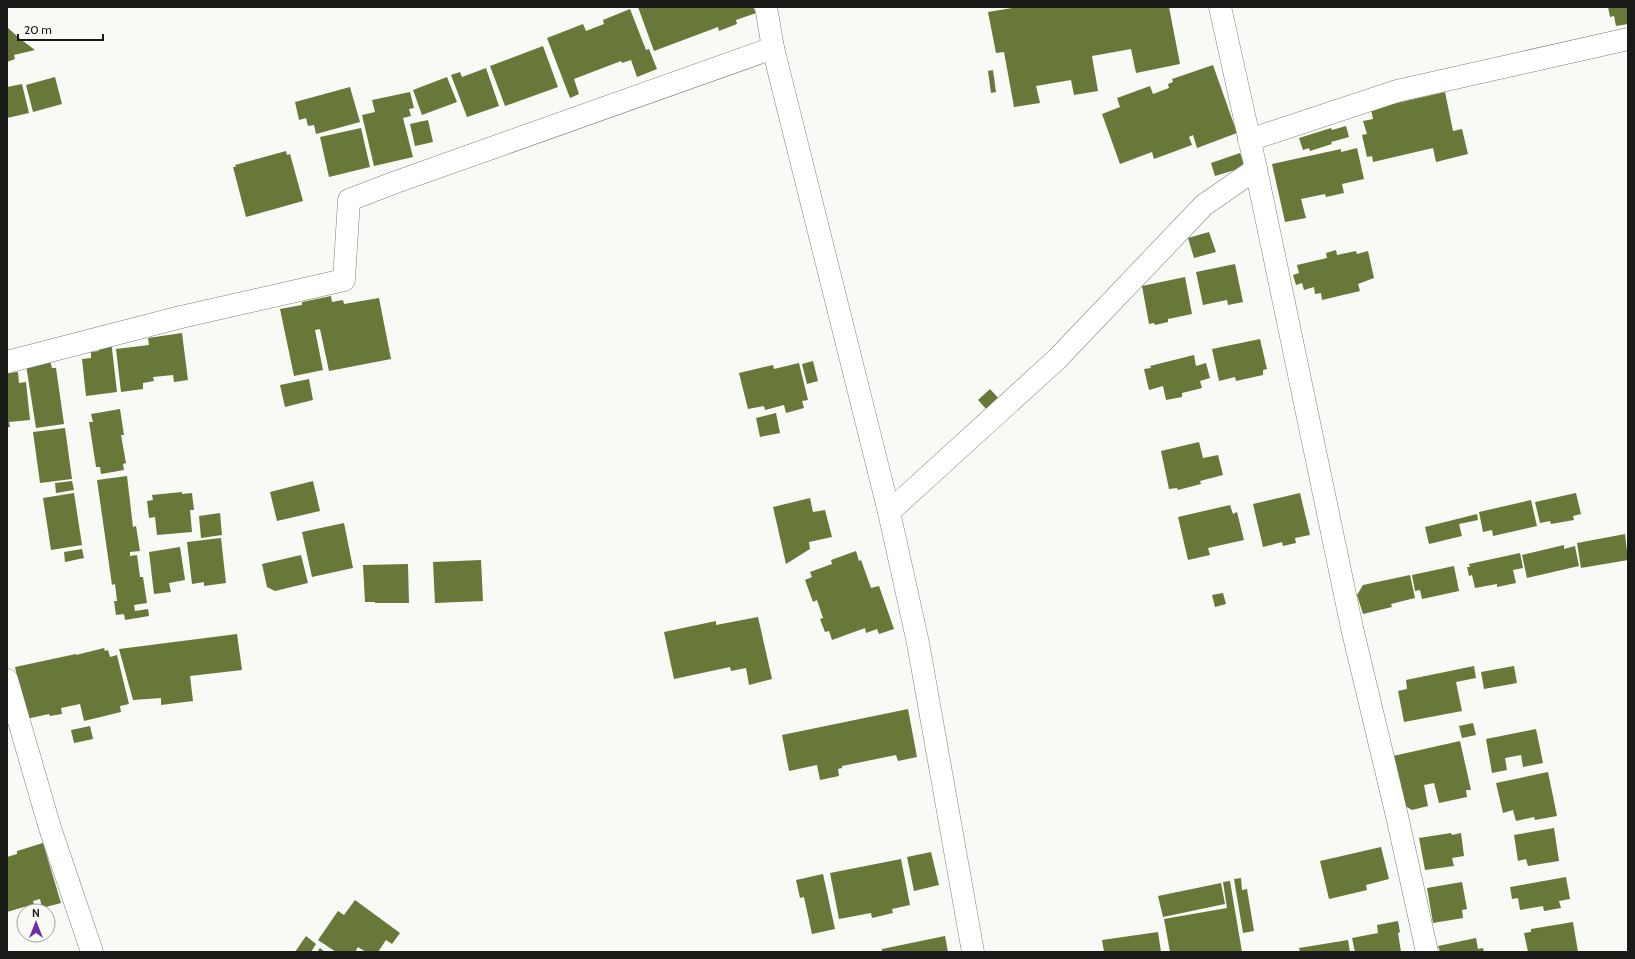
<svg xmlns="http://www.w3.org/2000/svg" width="1635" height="959" font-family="Cabin,sans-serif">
<rect width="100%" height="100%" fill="#f9faf6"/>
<!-- building -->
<g fill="#687839">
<polygon points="638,7 753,7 756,13 736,20 737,24 719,31 718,27 654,51"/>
<polygon points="1018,7 1169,7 1180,64 1136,73 1131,49 1092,56 1098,91 1074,95 1071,80 1036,86 1040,103 1014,107 1004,52 996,53 988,12"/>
<polygon points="1608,7 1628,7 1628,24 1616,26 1614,16 1610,17"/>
<polygon points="630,9 646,50 649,49 657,69 637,77 631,60 622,63 621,61 574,79 579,94 570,98 547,38 583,24 586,31 604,24 603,20"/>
<polygon points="7,27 19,38 35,50 14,55 15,59 7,62"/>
<polygon points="543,46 558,87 505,106 490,66"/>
<polygon points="1213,65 1237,133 1197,148 1193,135 1189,137 1192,145 1154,159 1152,152 1120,164 1102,114 1120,107 1117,98 1150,86 1153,94 1169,88 1168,84 1173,82 1172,79"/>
<polygon points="486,68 499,106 467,117 451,75 460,72 462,77"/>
<polygon points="993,70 996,92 991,93 988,71"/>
<polygon points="55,77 62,104 33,112 26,85"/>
<polygon points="447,77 457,102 422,115 413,90"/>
<polygon points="22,84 29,113 7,118 7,87"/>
<polygon points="350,87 360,122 316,134 314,125 308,126 306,118 299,120 295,102"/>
<polygon points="410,92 414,108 409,109 411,116 403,118 413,157 374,166 362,115 375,112 372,100"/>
<polygon points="1445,92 1453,131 1462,129 1468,154 1436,162 1433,148 1373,162 1372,156 1367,157 1362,135 1367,134 1363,121 1373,119 1371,109"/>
<polygon points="428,120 433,142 415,146 410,124"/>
<polygon points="1346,126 1349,137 1331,142 1332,144 1310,151 1309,148 1303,150 1299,138 1331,128 1332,130"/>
<polygon points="361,128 370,167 329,177 320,137"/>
<polygon points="1357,148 1364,179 1342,184 1344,193 1326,197 1325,194 1301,199 1306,218 1285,222 1272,164 1341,149 1341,152"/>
<polygon points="286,151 287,155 290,154 303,201 246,217 233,167 236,167 235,165"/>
<polygon points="1240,153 1245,167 1215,176 1211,163"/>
<polygon points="1209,232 1216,252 1194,258 1188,238"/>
<polygon points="1336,250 1337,255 1356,251 1357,254 1368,251 1374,278 1358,284 1360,291 1322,300 1321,293 1315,294 1314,287 1304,290 1302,283 1296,285 1293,275 1299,273 1297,265 1327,258 1326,253"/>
<polygon points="1235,264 1243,302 1228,305 1227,300 1203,305 1196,272"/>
<polygon points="1185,277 1192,314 1168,319 1168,322 1155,325 1154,323 1149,324 1142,286"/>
<polygon points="331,296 332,302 343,300 344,304 379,298 391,359 329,371 320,329 315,330 323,370 294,376 280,309 302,305 302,302"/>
<polygon points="182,333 188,380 174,382 173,375 153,377 154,381 143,383 143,389 121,392 116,349 149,345 148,338"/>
<polygon points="1260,339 1267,369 1263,370 1263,375 1236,381 1235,377 1219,381 1212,349"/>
<polygon points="111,340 117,392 86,396 82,359 91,358 91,352 99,351 98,342"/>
<polygon points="1194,355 1196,366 1206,363 1210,378 1200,381 1202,388 1182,393 1182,397 1166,400 1163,386 1149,390 1144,369 1151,368 1150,366"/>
<polygon points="50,361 52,368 56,368 64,424 36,428 26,365"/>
<polygon points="813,361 818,381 807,384 802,364"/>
<polygon points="799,363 808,400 802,401 804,408 786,413 784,405 765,410 764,406 748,409 739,373 773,365 774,369"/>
<polygon points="18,372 19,383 26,382 30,420 9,422 10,427 7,427 7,373"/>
<polygon points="309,379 313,400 285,407 280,385"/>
<polygon points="990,389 1000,400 988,411 978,400"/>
<polygon points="120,409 124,435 121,435 126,463 123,464 124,470 101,474 100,467 96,467 89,422 93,422 91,414"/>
<polygon points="776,413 780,433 760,437 756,418"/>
<polygon points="65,428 72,479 40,483 33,432"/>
<polygon points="1199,442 1203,458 1218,455 1223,475 1200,481 1201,484 1178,490 1177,488 1169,489 1161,451"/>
<polygon points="127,476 133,527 136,526 140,551 130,552 130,556 137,555 140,577 143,577 147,603 134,605 135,611 148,609 149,616 125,620 124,614 116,615 114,601 117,601 115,584 112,585 97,480"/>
<polygon points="72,481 74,490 56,493 55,483"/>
<polygon points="313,481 320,511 277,521 270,492"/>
<polygon points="182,492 182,494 192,493 194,510 190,510 192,532 157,535 155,517 149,518 147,501 153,500 152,495"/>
<polygon points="74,493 82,545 51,550 43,498"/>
<polygon points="1300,493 1310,535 1295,538 1296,543 1283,546 1282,542 1263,547 1253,504"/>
<polygon points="1576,493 1581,514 1573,516 1574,520 1551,524 1550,521 1540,523 1535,502"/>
<polygon points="810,498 813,512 825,510 832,537 809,542 810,549 786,564 773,507"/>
<polygon points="1531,500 1537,526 1493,536 1492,530 1483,532 1479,512"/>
<polygon points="1230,505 1233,514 1237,512 1244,540 1208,548 1210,555 1188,560 1178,517"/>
<polygon points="220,513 222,535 201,538 199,516"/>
<polygon points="1477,514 1478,520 1459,524 1462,536 1429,544 1425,527"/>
<polygon points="344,523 353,568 312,577 302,532"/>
<polygon points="1625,534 1628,560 1581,568 1577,543"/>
<polygon points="221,538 226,583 204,586 204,582 192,584 187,542"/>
<polygon points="1564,545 1564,549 1575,546 1579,566 1527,578 1522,555"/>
<polygon points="180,547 185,580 169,583 171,592 154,594 149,552"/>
<polygon points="82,549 84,558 65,562 64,552"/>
<polygon points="856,551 859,561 861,560 871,588 879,586 894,629 879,634 877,629 866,633 865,628 832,640 829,631 825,632 820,619 823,618 817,600 813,602 805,580 812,577 810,572 832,564 831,560"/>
<polygon points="1520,553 1523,568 1513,570 1516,583 1497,587 1497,584 1475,588 1472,575 1469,576 1467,567 1470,567 1469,564"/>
<polygon points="301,555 308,583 275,591 267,587 262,564"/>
<polygon points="481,560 483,601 435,603 433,562"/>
<polygon points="408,564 409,603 375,603 375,602 365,602 363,565"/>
<polygon points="1454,566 1459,591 1422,599 1420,590 1415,591 1412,575"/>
<polygon points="1410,575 1415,598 1391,604 1392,607 1363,614 1357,595 1363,585"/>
<polygon points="1223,593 1226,604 1215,607 1212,595"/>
<polygon points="758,617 772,679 749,685 746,668 731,671 730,667 674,679 664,632 716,621 716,625"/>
<polygon points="237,634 242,670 190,676 193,701 161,705 161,698 133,700 119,649"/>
<polygon points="104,648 105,651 108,650 110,657 117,655 129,704 120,706 121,712 84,721 80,704 61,708 62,714 50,716 49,714 26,719 15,667 76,654 76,655"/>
<polygon points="1474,666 1476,678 1456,682 1462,711 1404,722 1398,691 1407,689 1406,680"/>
<polygon points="1514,666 1517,683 1484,689 1481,672"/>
<polygon points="908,709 917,757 898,761 896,755 842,766 842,768 838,769 839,776 820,780 817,765 789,771 782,735"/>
<polygon points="1473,723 1476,735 1462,738 1459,726"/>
<polygon points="90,726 93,739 74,743 71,730"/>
<polygon points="1536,729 1543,763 1523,767 1521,755 1505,758 1507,770 1492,773 1486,739"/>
<polygon points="1460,741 1471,790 1466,790 1467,797 1439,803 1434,783 1424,785 1428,806 1412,810 1405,806 1393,756"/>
<polygon points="1548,772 1557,816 1535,820 1534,817 1516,821 1513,810 1503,813 1496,783"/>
<polygon points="1554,828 1559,861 1528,866 1526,859 1518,861 1514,835"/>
<polygon points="1451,833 1452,835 1461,833 1464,856 1452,858 1454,866 1425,870 1419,838"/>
<polygon points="43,843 61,903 42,908 40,899 33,901 34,904 7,912 7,857 17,854 17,851"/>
<polygon points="1381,847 1389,879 1366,885 1367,890 1329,899 1320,861"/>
<polygon points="931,852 939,885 914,891 907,857"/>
<polygon points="901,859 910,905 892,909 893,913 872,918 871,913 839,919 830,873"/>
<polygon points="823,874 835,929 812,934 804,897 800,898 796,880"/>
<polygon points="1566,877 1570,899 1559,901 1561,908 1544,911 1543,906 1520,910 1518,898 1512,899 1510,887"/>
<polygon points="1241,878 1242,890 1247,889 1254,931 1243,933 1234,879"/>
<polygon points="1230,881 1242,952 1170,952 1164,919 1227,908 1223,882"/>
<polygon points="1462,882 1467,909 1462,910 1463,918 1433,923 1427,888"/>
<polygon points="1221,883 1225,904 1163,917 1158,896"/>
<polygon points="355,900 400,933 392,944 386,940 378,952 366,952 358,947 355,952 336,952 318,940 338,911 344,915"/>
<polygon points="1398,921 1400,932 1398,933 1401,952 1355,952 1352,938 1378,933 1377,925"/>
<polygon points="1573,922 1578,952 1528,952 1524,933 1531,932 1531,929"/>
<polygon points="1158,932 1161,952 1104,952 1102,940"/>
<polygon points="306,936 316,944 311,952 295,952"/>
<polygon points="945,936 948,952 882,952 882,949"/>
<polygon points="1476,938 1478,949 1483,948 1484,952 1440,952 1438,946"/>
<polygon points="1348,940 1350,952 1300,952 1299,948"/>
<polygon points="320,948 325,952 317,952"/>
</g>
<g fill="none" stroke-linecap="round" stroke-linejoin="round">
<!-- minor casing -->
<g stroke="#7f807d" stroke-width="23">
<g id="minor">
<polyline points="766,7 773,48 889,512 918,643 973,952"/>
<polyline points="1220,7 1256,169 1352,628 1397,816 1427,952"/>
<polyline points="1249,140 1397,91 1628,39"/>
<polyline points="7,362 181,317 344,280 349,200 396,182 773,48"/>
<polyline points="889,512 1057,359 1204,205 1256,169"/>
<polyline points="7,680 50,828 92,952"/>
</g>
</g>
<!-- minor -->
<use href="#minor" stroke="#fff" stroke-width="22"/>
</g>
<!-- border -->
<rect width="1635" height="959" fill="none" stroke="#191918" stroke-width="16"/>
<!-- north arrow -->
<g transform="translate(36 923)"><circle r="19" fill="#f9faf6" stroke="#9fa09d"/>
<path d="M0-3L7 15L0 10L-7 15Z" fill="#6e2fa4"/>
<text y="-6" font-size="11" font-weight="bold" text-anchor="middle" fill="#191918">N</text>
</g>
<!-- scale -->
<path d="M18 34v6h85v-6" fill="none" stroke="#191918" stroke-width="2"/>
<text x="24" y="34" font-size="12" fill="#191918" stroke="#f9faf6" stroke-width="3" paint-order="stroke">20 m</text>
</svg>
